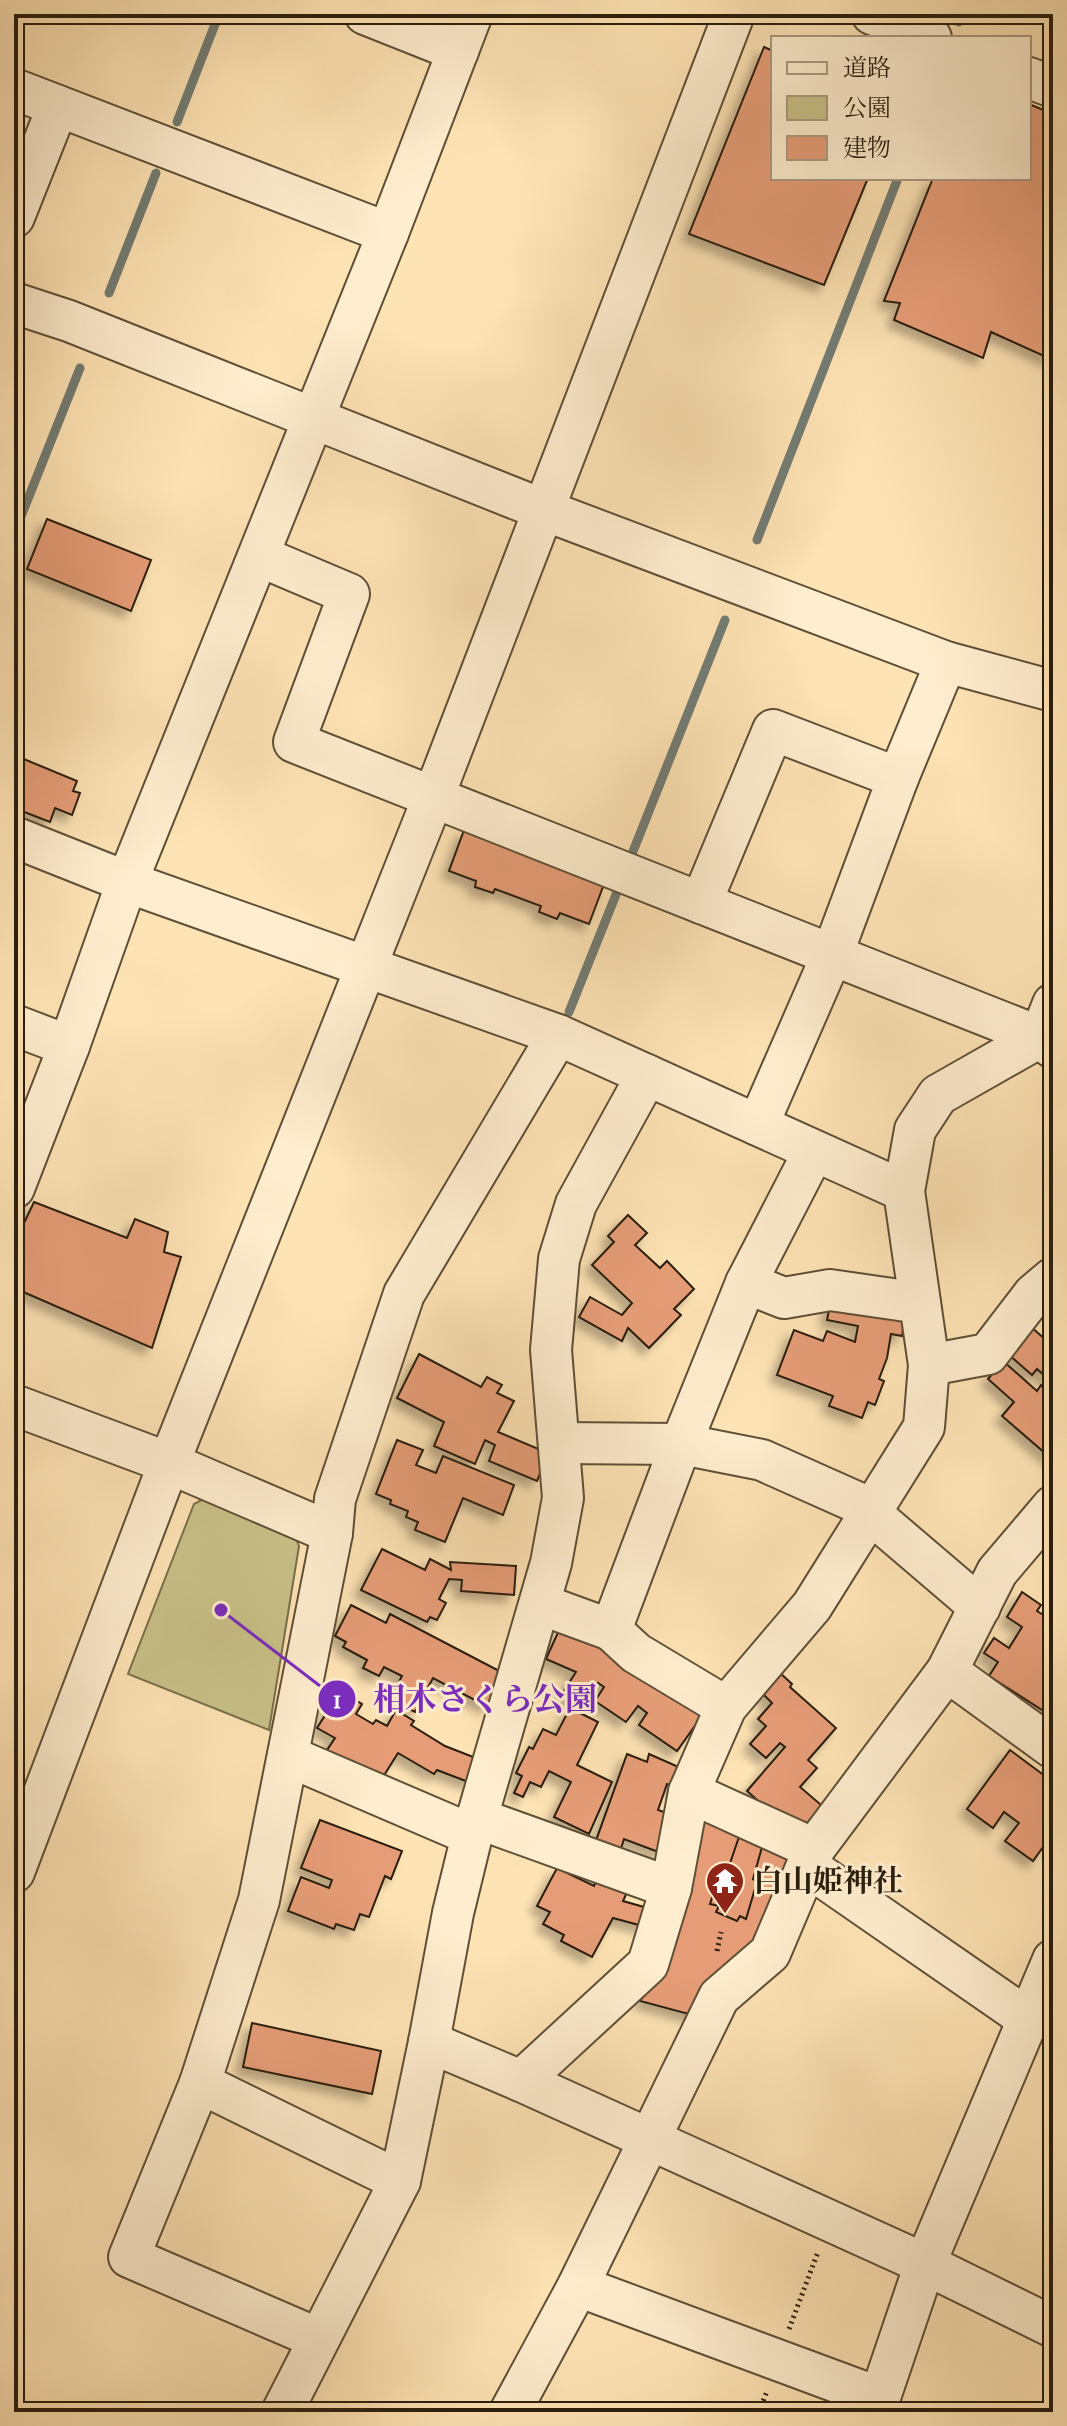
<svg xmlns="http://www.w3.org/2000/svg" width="1067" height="2426" font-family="'IM FELL French Canon','Noto Serif JP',serif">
<defs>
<filter id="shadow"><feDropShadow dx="-7" dy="7" stdDeviation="4" flood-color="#0004"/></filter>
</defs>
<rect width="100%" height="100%" fill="#fee3b4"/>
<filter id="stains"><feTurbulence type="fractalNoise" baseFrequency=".0025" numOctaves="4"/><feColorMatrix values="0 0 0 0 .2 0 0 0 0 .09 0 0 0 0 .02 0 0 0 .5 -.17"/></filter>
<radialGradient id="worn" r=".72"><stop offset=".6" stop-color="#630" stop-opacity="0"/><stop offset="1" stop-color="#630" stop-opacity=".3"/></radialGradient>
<!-- green -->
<polygon fill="#c8c187" stroke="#78704a" stroke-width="2" points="211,1495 292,1528 299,1546 269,1730 128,1674 194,1504"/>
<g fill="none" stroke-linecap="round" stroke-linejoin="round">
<!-- stream -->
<g stroke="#737c74" stroke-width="9">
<polyline points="959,22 962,14"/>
<polyline points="177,122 219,14"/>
<polyline points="109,293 156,173"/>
<polyline points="14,534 80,368"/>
<polyline points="757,540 898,178"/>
<polyline points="628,864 725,620"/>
<polyline points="569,1012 621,882"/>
</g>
</g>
<!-- building -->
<g fill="#e69d77" stroke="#291e0d" stroke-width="2" filter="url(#shadow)">
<polygon points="764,47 773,51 773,178 868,178 824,285 689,234"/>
<polygon points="1029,104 1053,114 1053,360 991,332 983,358 894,320 900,303 884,301 933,178 1029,178"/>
<polygon points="47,519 151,560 131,611 27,569"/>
<polygon points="14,755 77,781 73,791 80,793 72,815 55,808 50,822 14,808"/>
<polygon points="464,830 604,884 589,924 560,913 557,919 539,912 541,906 495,889 493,893 475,887 476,881 449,871"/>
<polygon points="34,1202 127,1238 135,1219 168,1232 164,1252 181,1257 152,1348 14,1288 14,1244"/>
<polygon points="628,1215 647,1233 635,1245 660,1268 667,1261 694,1289 674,1309 681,1315 649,1348 628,1328 622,1341 579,1317 590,1297 622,1315 632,1303 592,1265 614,1242 608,1236"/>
<polygon points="831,1300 906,1312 902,1336 891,1334 887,1358 879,1379 884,1381 875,1405 868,1402 862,1418 829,1406 833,1396 777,1375 794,1330 823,1341 827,1331 855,1342 858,1326 827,1320"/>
<polygon points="1031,1327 1053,1346 1053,1383 1037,1369 1032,1375 1008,1354"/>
<polygon points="419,1354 481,1387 487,1377 502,1385 497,1393 514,1401 498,1432 548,1453 537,1481 489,1461 495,1445 485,1440 475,1464 434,1446 444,1422 397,1398"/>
<polygon points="1003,1361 1037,1391 1041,1385 1050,1394 1053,1391 1053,1460 1002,1416 1014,1402 988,1379"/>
<polygon points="397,1440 423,1450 416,1465 436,1473 443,1456 514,1485 503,1515 463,1498 445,1542 415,1530 418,1522 406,1517 408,1511 390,1504 391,1500 376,1494"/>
<polygon points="382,1549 425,1570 430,1559 451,1570 450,1562 516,1566 514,1595 461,1591 462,1580 449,1579 439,1599 446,1603 437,1620 430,1617 427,1622 361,1590"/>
<polygon points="1022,1592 1041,1605 1037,1611 1053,1621 1053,1660 1047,1669 1053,1673 1053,1717 989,1676 998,1662 984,1653 994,1638 1009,1648 1022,1627 1007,1617"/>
<polygon points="351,1605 386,1623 390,1614 505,1674 488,1707 433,1678 415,1712 390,1699 402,1676 384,1667 379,1676 363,1668 367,1660 343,1647 346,1642 335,1636"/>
<polygon points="560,1628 621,1655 704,1713 677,1751 639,1725 647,1713 638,1706 626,1722 595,1701 604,1687 598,1683 582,1707 562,1694 576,1672 546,1659"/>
<polygon points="779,1672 792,1684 790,1687 836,1728 808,1760 817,1768 800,1787 827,1810 806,1833 790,1829 747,1791 785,1747 780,1743 766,1758 750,1744 766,1726 758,1719 772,1703 761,1692"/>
<polygon points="333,1686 362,1704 356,1714 373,1724 376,1720 387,1726 396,1710 414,1721 411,1725 445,1746 481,1760 471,1783 437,1770 434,1774 398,1753 378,1785 325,1753 335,1738 317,1728 331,1706 323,1702"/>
<polygon points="570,1708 598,1722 577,1765 612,1782 589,1834 554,1817 571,1782 549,1771 541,1787 530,1782 523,1797 514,1793 522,1776 516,1773 529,1747 533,1749 543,1729 556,1735"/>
<polygon points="1010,1750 1053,1782 1053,1833 1033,1861 1005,1841 1019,1823 1004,1812 993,1828 967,1809"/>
<polygon points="627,1754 647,1762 649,1754 690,1772 683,1790 667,1784 658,1810 675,1816 661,1853 624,1839 618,1858 593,1849"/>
<polygon points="699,1808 796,1859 761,1945 696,2016 640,2001 654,1981"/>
<polygon points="320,1820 402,1851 391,1879 385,1876 369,1917 360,1914 354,1930 336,1924 334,1929 288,1911 301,1877 329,1888 332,1880 301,1868"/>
<polygon points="741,1831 764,1840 753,1879 757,1882 746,1919 740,1916 737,1921 716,1912 719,1906 710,1904 720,1873 726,1875"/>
<polygon points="557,1868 594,1886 600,1873 629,1888 623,1901 651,1909 646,1927 613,1918 592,1957 561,1941 564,1935 543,1924 550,1912 537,1906"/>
<polygon points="252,2023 381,2051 372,2094 243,2067"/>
</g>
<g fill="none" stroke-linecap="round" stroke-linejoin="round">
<!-- minor casing -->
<g stroke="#5e4f37" stroke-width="44">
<g id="minor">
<polyline points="365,14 458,51"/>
<polyline points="872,14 931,38"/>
<polyline points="1029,78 1053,87"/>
<polyline points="14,89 388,233"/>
<polyline points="14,217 58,106"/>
<polyline points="14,303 69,321 544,510 946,662 1053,691"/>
<polyline points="259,556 349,594 294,742 1040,1037 1053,1048"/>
<polyline points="898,778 946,662"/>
<polyline points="14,837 127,882 388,233 472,14"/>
<polyline points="701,903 773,730 898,778 832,955 758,1125"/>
<polyline points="1053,1004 1040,1037 938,1095 915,1130 904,1191 929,1365 924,1427 812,1606 726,1707 689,1792 671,1888 648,1964 521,2081 925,2264 1053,2327"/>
<polyline points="14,1025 69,1046"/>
<polyline points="14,1188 69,1046 127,882 558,1035 904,1191"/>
<polyline points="746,1283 784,1298 830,1290 920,1303"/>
<polyline points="929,1365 988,1354 1034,1294 1053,1278"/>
<polyline points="14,1405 169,1463 332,1533"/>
<polyline points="559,1443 681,1444 762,1460 872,1509"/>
<polyline points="870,1513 980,1607"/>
<polyline points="540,1604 611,1630"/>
<polyline points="947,1671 1053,1748"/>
<polyline points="726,1707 636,1653 611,1630 681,1444 746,1283 814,1151"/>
<polyline points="288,1756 472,1835"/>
<polyline points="689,1792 814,1849"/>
<polyline points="477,1818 671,1888"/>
<polyline points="807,1866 1028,2019"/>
<polyline points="14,1872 169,1463 433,798 734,14"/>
<polyline points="429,2042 453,1913 472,1835 551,1563 563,1498 551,1350 559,1259 576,1204 647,1075"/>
<polyline points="521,2081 429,2042 400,2181 200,2083 259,1900 332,1533 335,1499 404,1294 558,1035"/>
<polyline points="200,2083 129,2257 319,2339"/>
<polyline points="578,2286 880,2398"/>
<polyline points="282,2412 400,2181"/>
<polyline points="510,2412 578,2286 719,1997 770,1953 814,1849 947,1671 997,1572 1053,1506"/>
<polyline points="875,2412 925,2264 1053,1960"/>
</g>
</g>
<!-- path -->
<g stroke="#291e0d" stroke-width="5" stroke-dasharray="2 4" stroke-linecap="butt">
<polyline points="717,1951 721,1932"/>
<polyline points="789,2329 818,2252"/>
<polyline points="759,2412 767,2391"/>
</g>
<!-- minor -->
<use href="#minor" stroke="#feedce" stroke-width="40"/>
</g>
<!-- icons -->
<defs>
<g id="temple-pin" transform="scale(2)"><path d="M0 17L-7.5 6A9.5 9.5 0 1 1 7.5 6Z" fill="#8f2418" stroke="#feedce"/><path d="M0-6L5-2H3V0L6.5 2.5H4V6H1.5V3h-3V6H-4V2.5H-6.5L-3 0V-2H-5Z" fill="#fff"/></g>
</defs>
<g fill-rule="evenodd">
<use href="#temple-pin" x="725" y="1881"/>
</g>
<g text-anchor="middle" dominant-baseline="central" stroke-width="6" stroke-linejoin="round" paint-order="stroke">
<!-- poi labels -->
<g font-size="30" font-weight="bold" fill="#291e0d" stroke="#feedce" text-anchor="start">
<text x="753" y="1881">白山姫神社</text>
</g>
</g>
<!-- callouts -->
<path fill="none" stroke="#7b2cbf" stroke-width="3" d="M221 1610L337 1699"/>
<g fill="#7b2cbf" stroke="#feedce" stroke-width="3">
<circle cx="221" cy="1610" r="8"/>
<circle cx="337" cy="1699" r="20"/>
</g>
<g font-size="24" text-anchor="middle" font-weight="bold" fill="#fff">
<text x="337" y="1708">1</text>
</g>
<g font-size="32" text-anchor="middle" font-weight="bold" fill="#7b2cbf" stroke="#feedce" stroke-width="6" stroke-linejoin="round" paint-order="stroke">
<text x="485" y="1710">相木さくら公園</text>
</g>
<!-- margin -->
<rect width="1067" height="2426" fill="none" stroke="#fee3b4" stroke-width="48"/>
<rect x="16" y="16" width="1035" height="2394" fill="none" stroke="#291e0d" stroke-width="4"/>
<rect x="24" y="24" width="1019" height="2378" fill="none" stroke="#291e0d" stroke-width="2"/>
<!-- legend -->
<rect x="771" y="36" width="260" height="144" fill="#feedce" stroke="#a99a81" stroke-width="2"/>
<rect x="787" y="62" width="40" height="12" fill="#feedce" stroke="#a99a81" stroke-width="2"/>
<text x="843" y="76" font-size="24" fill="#291e0d">道路</text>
<rect x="787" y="96" width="40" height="24" fill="#c8c187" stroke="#a99a81" stroke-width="2"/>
<text x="843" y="116" font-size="24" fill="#291e0d">公園</text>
<rect x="787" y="136" width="40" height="24" fill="#e69d77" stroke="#a99a81" stroke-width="2"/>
<text x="843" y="156" font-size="24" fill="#291e0d">建物</text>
<rect width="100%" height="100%" filter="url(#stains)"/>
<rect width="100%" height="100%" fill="url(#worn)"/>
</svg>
